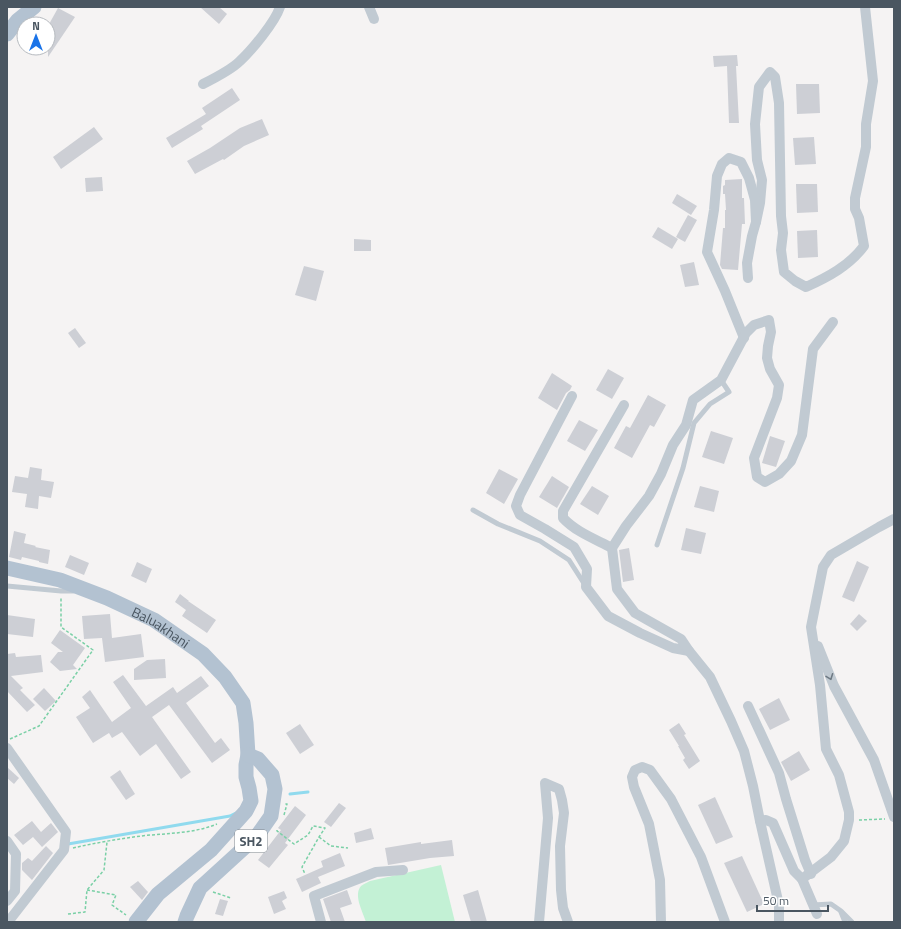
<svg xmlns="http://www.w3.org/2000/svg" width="901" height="929" font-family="'Titillium Web',sans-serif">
<rect width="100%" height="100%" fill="#f5f3f3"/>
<!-- green -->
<path fill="#c3f1d5" d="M441,865L455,922H366C363,912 353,895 361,886C363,884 367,883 370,881Z"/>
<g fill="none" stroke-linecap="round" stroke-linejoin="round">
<!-- stream -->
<g stroke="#90daee" stroke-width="3">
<polyline points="290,794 308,792"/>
<polyline points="68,844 230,816 236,813"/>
</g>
</g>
<!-- building -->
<g fill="#cdcfd5">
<polygon points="200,7 219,7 227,14 219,24"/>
<polygon points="58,8 75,17 48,57 48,26"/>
<polygon points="737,55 738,66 736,66 739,123 729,123 727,66 714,67 713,56"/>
<polygon points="796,84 819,84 820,113 797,114"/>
<polygon points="232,88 240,100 201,126 203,129 172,148 166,138 206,114 202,108"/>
<polygon points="262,119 269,135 244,146 224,160 223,159 195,174 187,161 210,148 240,128"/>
<polygon points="94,127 103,139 61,169 53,157"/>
<polygon points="814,137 816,164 795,165 793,138"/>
<polygon points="102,177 103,191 86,192 85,178"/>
<polygon points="742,179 742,198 744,198 745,224 742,224 738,270 722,269 720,265 723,228 725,228 725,210 726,210 725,194 723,194 723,186 725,185 725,180"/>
<polygon points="796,184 817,184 818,212 797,213"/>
<polygon points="677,194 697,206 691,215 672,203"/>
<polygon points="688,215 697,220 685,242 676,237"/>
<polygon points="658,227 678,239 672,249 652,237"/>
<polygon points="817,230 818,257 798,258 797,231"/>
<polygon points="354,239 371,240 371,251 354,251"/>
<polygon points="694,262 699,285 685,287 680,265"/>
<polygon points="304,266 324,271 316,301 295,295"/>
<polygon points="75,328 86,343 79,348 68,333"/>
<polygon points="608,369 624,378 612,399 596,390"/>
<polygon points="552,373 572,386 570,390 566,393 557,410 538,398"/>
<polygon points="648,395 666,405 654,427 650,425 632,458 614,448 626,426 630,428"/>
<polygon points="579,420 598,430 585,451 567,441"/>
<polygon points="711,431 733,438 724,464 702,457"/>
<polygon points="770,436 785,441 776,467 762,463"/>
<polygon points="30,467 42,469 41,480 54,482 51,498 39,496 38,509 25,507 27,494 12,492 15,476 28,478"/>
<polygon points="499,469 518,479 504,504 486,493"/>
<polygon points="552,476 569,487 557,508 539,497"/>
<polygon points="592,486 609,496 598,515 580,504"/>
<polygon points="700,486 719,491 714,512 694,507"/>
<polygon points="686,528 706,533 701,554 681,550"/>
<polygon points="14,531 26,534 24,543 36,546 35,547 50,550 48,564 39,562 39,561 22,557 21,560 9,557"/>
<polygon points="629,548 634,580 623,582 619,550"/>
<polygon points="70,555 89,563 84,575 65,567"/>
<polygon points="857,561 869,567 854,602 842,597"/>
<polygon points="137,562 152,569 146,583 131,576"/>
<polygon points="180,594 189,601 188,601 216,620 207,633 182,616 186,610 175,602"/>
<polygon points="110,614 112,638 141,634 144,657 105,662 102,638 84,639 82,616"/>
<polygon points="859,614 867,621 857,631 850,624"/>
<polygon points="7,615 35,619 33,637 7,634"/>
<polygon points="60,630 85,648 73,665 77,669 60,671 50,662 58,652 63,652 51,643"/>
<polygon points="15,653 16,657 41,655 43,672 11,676 23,688 20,690 35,705 27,712 7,691 7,654"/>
<polygon points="165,659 166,678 134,680 134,669 147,660"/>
<polygon points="123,675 146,706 173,687 177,693 201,676 209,686 186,703 215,743 221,738 230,750 212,763 169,705 152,717 191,772 181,779 156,744 140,756 122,732 112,738 109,733 93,743 76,717 90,708 82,697 90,690 112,722 131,708 113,682"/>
<polygon points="44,688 56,701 45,711 33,699"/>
<polygon points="779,698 790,720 770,730 759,709"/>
<polygon points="679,723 686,734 684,735 700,761 689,769 683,760 685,758 678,746 679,746 669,730"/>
<polygon points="300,724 314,745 300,754 286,733"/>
<polygon points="799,751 810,770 791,781 781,762"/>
<polygon points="7,767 19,778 14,784 7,778"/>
<polygon points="120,770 135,794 126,800 110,777"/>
<polygon points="715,797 733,837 716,844 698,805"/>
<polygon points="339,803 346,808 331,827 324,822"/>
<polygon points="295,806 306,815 285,843 288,845 269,868 258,860 281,830 278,828"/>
<polygon points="32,821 41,832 51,823 58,832 42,847 33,837 23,845 14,835"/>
<polygon points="371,828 374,839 356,843 354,833"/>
<polygon points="452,840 454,856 430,858 388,865 385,848 421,842 421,844"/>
<polygon points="46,846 53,853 32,880 22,870 22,863 28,858 32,861"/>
<polygon points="340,853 345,866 318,877 321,883 302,892 296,879 323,867 321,861"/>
<polygon points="742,856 764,904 747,912 724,863"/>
<polygon points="138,881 148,892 142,900 130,887"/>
<polygon points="347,890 352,904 340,908 345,922 331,922 323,899"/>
<polygon points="478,890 487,922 471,922 463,895"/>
<polygon points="284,891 287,898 282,901 286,909 274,914 268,897"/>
<polygon points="220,899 228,901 223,916 215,914"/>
</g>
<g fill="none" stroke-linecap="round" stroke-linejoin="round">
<!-- path -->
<g stroke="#7ad0a6" stroke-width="1.5" stroke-dasharray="3 2" stroke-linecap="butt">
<polyline points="10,739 39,726 93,650 61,627 61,597"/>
<polyline points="284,815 287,804 285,804"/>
<polyline points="859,820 885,819"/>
<polyline points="277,830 277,831 294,844 308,835 313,826 325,828 319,837 302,867 305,874"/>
<polyline points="319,837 331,846 348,848"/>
<path d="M73,848C95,843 118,839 141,836C167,833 192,834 217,824"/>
<polyline points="87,890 116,895 112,905 126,915"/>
<polyline points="213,892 231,898"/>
<polyline points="68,914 85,912 87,890 104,870 107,842"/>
</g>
<!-- service -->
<g stroke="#c1cad2" stroke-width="5">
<polyline points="473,510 498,524 540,541 569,560 585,585"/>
<polyline points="657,545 683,468 694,423 710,404 729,392 721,380"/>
<polyline points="7,586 61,591 73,591"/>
<polyline points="813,905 831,904 841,911 852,922"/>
<polyline points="841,912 845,922"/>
</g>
<!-- minor -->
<g stroke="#c1cad2" stroke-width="10">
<polyline points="369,7 374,19"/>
<path d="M203,84C215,78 231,70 240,61C252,50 275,22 280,7"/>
<path d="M756,222L760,203L762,180L757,160L755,124L759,87L770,72L775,77L779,103L781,216L783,233L781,250L784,272L795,281L806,287C828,277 849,266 864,246L859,218L855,209V198L866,147V124L873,81L865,7"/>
<polyline points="744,338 725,291 707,252 714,210 717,176 722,164 729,158 741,162 749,178 755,200 756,222 752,236 747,263 748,278"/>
<polyline points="572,396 520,495 516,506 520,515 545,529 574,547 587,569 586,587 608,616 640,633 673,648 689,651"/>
<path d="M612,548C595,539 576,532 563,518V511L624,405"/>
<polyline points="818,646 834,686 874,760 894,817"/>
<polyline points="748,706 779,773 786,799 805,860 811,874"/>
<polyline points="7,748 66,832 64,850 8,922"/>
<polyline points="760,821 753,786 744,751 731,721 710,677 689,651 681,639 635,613 617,589 612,548 626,526 649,496 661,474 673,445 686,425 693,400 721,380 746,333 754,325 769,320 771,332 768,346 767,358 770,369 779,385 777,398 754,458 757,477 765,482 779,474 791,461 802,435 813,349 833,322"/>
<polyline points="7,841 16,854 15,891 7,901"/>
<polyline points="802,879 817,914"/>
<polyline points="321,922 314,896 376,872 403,870"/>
<polyline points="539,922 548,818 545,783 559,789 562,800 564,813 560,846 561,890 563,908 568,922"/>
<polyline points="661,922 660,880 649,824 634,787 632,777 635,770 642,767 650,770 671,799 701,857 725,922"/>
<polyline points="779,922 779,905 760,821 766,820 773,823 794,871 802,879 831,857 844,841 849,820 849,812 839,775 826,749 820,685 811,627 823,567 831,555 879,527 894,519"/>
</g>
<!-- primary -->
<g stroke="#b3c2d1" stroke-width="15">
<polyline points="7,34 18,20 34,7"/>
<path id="s1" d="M7,568L60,580L107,598L154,620L203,654L225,677L243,703L246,723L248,755L246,765V777L249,788L251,801L246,811L211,850L158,894L136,922"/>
<polyline points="185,922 187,916 200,888 257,836 271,816 275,789 272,775 258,759 248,755"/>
</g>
</g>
<!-- one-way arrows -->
<defs><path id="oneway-chevron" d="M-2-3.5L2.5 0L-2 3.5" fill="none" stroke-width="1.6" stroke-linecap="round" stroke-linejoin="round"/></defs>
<use stroke="#6e7983" href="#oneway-chevron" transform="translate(830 677) rotate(69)"/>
<g text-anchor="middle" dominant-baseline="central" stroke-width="3.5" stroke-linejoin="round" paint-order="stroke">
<!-- shield labels -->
<rect fill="#fff" stroke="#808990" stroke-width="1" x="235" y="830" width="32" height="22" rx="3"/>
<g font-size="13" font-weight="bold" fill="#4a5661">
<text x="251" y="841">SH2</text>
</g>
<!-- street labels -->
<g font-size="14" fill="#4a5661" stroke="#fff">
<text stroke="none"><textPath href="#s1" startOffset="166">Baluakhani</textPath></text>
</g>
</g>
<!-- border -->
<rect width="901" height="929" fill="none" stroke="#4a5661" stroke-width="16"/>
<!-- north arrow -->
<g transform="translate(36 36)"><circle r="19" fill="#ffffff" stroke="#b7bbc0"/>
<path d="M0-3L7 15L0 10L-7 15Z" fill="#1a73e8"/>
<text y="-6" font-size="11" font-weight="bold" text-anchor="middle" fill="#4a5661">N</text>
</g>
<!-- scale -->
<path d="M757 905v6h71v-6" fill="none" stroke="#4a5661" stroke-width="2"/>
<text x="763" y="905" font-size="12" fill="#4a5661" stroke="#ffffff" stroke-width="3" paint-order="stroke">50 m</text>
</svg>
